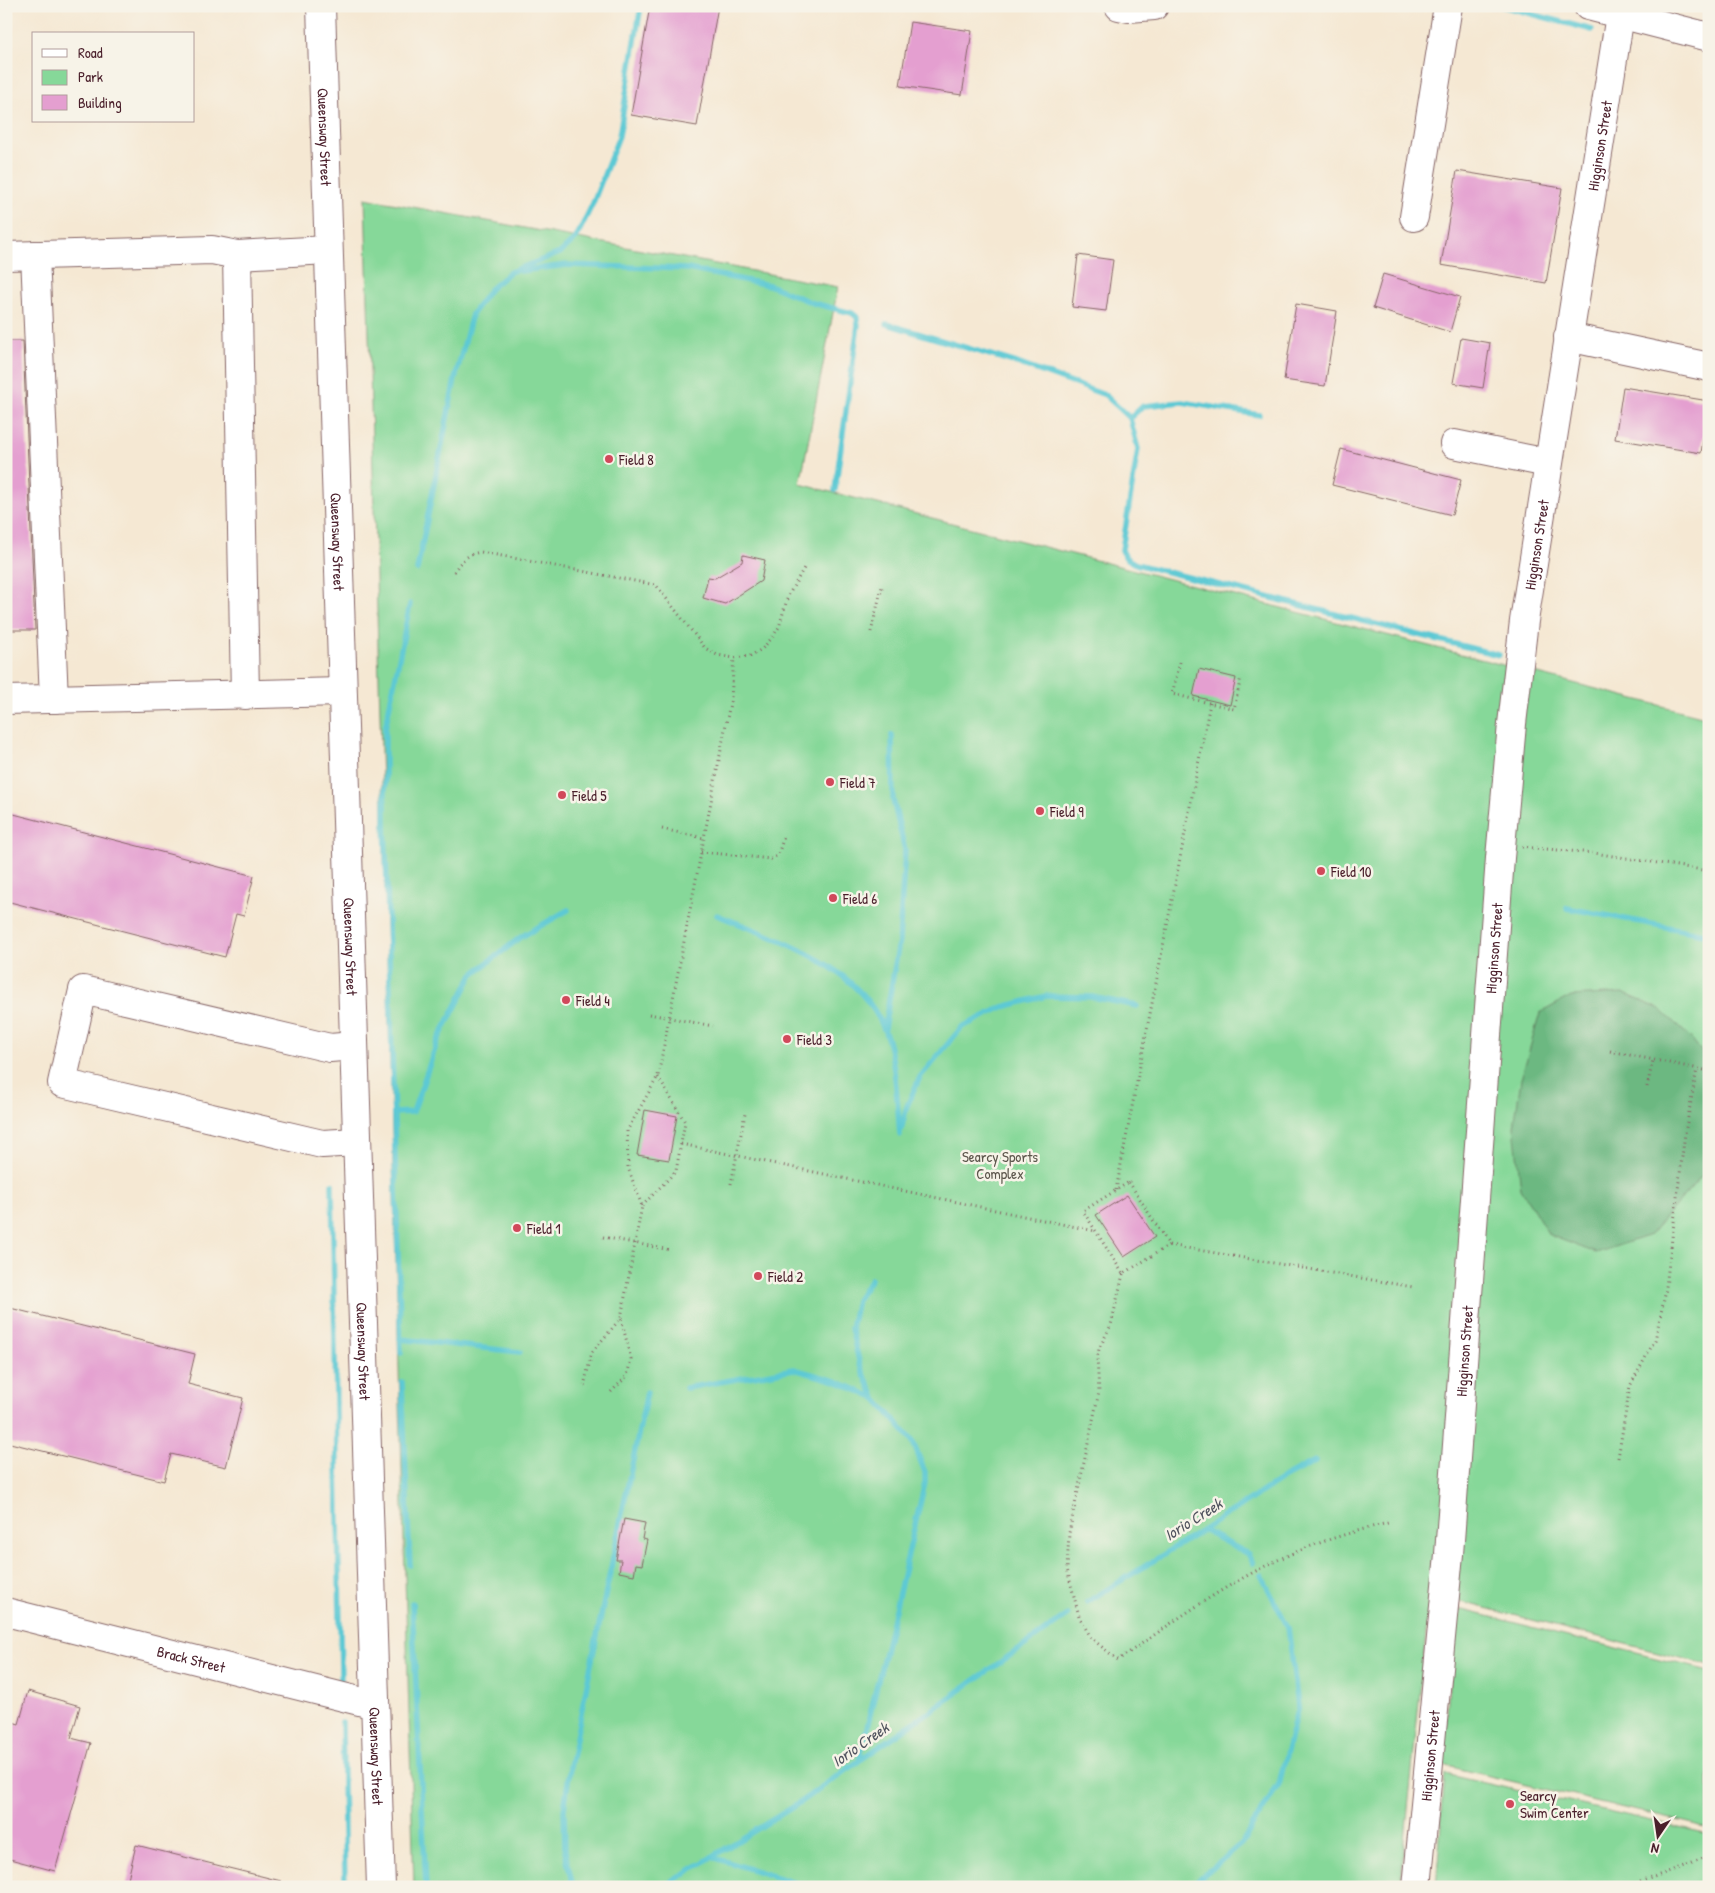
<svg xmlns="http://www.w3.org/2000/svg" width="1715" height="1893" font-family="'Patrick Hand',sans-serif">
<rect width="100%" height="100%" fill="#f7f3e8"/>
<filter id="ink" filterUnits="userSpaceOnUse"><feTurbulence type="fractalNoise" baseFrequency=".02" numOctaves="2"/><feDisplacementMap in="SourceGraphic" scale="10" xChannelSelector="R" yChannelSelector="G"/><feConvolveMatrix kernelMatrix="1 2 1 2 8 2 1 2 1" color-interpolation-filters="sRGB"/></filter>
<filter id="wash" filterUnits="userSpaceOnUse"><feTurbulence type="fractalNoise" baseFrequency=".0096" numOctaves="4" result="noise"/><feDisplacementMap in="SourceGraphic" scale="20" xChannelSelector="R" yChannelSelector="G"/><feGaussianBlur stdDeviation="1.12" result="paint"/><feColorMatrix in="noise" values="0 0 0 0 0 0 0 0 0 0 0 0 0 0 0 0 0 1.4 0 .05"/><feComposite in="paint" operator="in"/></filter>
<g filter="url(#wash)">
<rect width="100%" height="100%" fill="#f5e8d3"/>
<!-- green -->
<g fill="#86d899" stroke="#687c62">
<polygon points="365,198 838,287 800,484 1709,718 1709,1665 1430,1594 1400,1887 414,1887"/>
<polygon points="1455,1608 1709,1671 1709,1828 1443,1765"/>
<polygon points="1445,1774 1709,1834 1709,1887 1436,1887"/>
</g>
<!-- forest -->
<polygon fill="#6cb881" stroke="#5b6c56" points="1623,993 1660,1009 1692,1039 1709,1062 1709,1167 1650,1235 1596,1253 1549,1235 1521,1189 1514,1127 1521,1079 1540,1013 1571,996"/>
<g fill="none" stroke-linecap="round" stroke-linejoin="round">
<!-- stream -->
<g stroke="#5dc9d4" stroke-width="5.5">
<polyline points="1502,6 1592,30"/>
<polyline points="520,271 567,265 687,269 769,285 813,303 852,313 857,317 858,325 835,490"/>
<polyline points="887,324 1017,363 1105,395 1130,418 1138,449 1122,550 1126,558 1136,564 1499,655"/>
<polyline points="1130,418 1143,406 1182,402 1259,415"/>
<polyline points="417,570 455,379 472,314 490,289 510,272 560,253 576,238 593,203 619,136 641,6"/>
<polyline points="1567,908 1709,935"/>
<path d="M717,915C778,940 857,963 884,1029C896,1058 897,1103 900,1135"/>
<polyline points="884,1029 899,942 905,850 893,800 892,735"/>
<polyline points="394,1113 413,1112 438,1040 473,974 521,937 568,910"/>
<polyline points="901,1130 907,1106 920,1077 962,1027 1003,1007 1046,996 1092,997 1137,1006"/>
<polyline points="332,1184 341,1679"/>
<polyline points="871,1279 857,1300 851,1328 860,1365 875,1398"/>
<polyline points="400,1339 520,1352"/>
<polyline points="401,1353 385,819 385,729 410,604"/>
<polyline points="402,1382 410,1565"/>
<polyline points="686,1388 794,1369 836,1381 875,1398 912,1440 925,1472 925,1483 859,1761"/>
<polyline points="1203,1530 1248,1554 1253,1563"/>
<polyline points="1087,1602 1203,1530 1285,1477 1315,1461"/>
<polyline points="412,1603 426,1887"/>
<polyline points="342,1722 345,1887"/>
<polyline points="712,1857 808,1887"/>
<polyline points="573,1887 565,1851 564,1810 570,1767 647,1392"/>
<polyline points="663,1887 793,1807 1068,1615"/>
<polyline points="1189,1887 1241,1844 1279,1784 1298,1706 1288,1627 1261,1575"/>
</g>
</g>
<g id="blocks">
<!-- building -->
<g fill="#e49fd0">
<polygon points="650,6 718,6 697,126 631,115"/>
<polygon points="910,22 972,31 962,95 900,86"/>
<polygon points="1457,171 1562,188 1546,283 1441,265"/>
<polygon points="1078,255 1113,260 1106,311 1072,307"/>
<polygon points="1383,274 1460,297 1450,332 1373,308"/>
<polygon points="1296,304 1337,311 1325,386 1284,380"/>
<polygon points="1461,338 1490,343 1483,388 1453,383"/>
<polygon points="6,341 23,341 35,630 6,630"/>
<polygon points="1623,387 1709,401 1701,453 1615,439"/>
<polygon points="1341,449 1461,480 1452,515 1332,485"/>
<polygon points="743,555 765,560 761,581 725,604 703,598 708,577 715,578 742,562"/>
<polygon points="1199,669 1236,678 1230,705 1193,696"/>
<polygon points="6,812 254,876 244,916 236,914 225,957 6,901"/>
<polygon points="645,1110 677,1116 669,1160 637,1155"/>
<polygon points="1127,1195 1155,1237 1124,1257 1096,1215"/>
<polygon points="6,1307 195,1354 188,1384 243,1398 226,1467 171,1454 164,1481 6,1442"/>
<polygon points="624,1519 645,1523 642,1539 647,1540 642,1565 636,1564 634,1575 619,1572 621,1560 616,1560"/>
<polygon points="28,1691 80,1706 71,1738 91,1743 55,1871 6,1858 6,1720 19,1724"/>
<polygon points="136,1845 281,1881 280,1887 126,1887"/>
</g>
</g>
</g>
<g filter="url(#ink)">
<use href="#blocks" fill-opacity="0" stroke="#866566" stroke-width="1"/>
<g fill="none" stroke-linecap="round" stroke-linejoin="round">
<!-- minor casing -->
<g stroke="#866566" stroke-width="30">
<g id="minor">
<path id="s1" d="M321,6L381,1887"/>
<polyline points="1119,6 1129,8 1154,6"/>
<polyline points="1588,6 1709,37"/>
<polyline points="1414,217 1448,6"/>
<polyline points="35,255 54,699"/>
<polyline points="237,255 245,695"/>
<polyline points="6,256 212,250 237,255 328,250"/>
<polyline points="1568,337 1709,367"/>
<polyline points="1454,444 1548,463"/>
<polyline points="6,700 342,692"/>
<polyline points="354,1046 330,1048 83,990 62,1083 322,1144 357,1142"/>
<path id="s2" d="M6,1612L375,1705"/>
<path id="s3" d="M1417,1887L1449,1554L1500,858L1512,724L1524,621L1620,15"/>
</g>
</g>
<!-- path -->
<g stroke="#866566" stroke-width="3" stroke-dasharray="1 4" stroke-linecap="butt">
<path d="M454,572C460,561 468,554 481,552L656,585L705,648L717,655L734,658L750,656L762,649L772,638L779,627L788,596L804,568"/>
<polyline points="871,632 882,587"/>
<polyline points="1180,662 1172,694 1234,709 1241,677"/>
<polyline points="662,829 704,838"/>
<polyline points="1522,847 1594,853 1709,871"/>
<polyline points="701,852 771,859 778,855 784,836"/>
<polyline points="649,1014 713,1026"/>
<polyline points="1610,1051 1709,1071"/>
<polyline points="1647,1087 1653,1060"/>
<polyline points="681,1144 1095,1231"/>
<polygon points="1129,1182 1169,1245 1123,1274 1083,1211"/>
<polyline points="731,1184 745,1114"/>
<polyline points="1116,1190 1210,703"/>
<polyline points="642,1206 676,1171 685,1122 658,1077"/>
<polyline points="603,1237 670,1250"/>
<polyline points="1169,1245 1413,1287"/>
<path d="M1123,1274L1111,1325L1099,1349L1097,1358L1099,1392L1069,1533L1067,1569L1079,1616L1091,1638L1118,1660C1162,1630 1205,1598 1252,1573C1294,1550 1341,1534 1388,1523"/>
<polyline points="584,1386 592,1352 621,1318 642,1206 628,1168 627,1131 658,1076 731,698 734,658"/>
<polyline points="611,1392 627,1376 631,1359 621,1318"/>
<polyline points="1618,1458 1630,1386 1655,1340 1665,1295 1685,1133 1697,1069"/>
<polyline points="1626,1887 1709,1857"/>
</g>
<!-- minor -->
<use href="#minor" stroke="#fff" stroke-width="28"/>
</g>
</g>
<!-- markers -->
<g fill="#d1495b" stroke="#f7f3e8" stroke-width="2">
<circle cx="609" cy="459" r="5"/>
<circle cx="830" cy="782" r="5"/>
<circle cx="562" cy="795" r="5"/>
<circle cx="1040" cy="811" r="5"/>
<circle cx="1321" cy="871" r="5"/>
<circle cx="833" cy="898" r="5"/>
<circle cx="566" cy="1000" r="5"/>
<circle cx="787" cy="1039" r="5"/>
<circle cx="517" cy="1228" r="5"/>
<circle cx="758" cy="1276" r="5"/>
<circle cx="1510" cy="1804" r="5"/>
</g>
<g text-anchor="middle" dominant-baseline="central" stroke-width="5" stroke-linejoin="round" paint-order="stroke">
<!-- street labels -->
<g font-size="15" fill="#4a1f2b" stroke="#f7f3e8">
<text stroke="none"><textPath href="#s1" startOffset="131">Queensway Street</textPath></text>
<text stroke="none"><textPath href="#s3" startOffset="1752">Higginson Street</textPath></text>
<text stroke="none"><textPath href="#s1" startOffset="536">Queensway Street</textPath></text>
<text stroke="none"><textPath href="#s3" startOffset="1348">Higginson Street</textPath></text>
<text stroke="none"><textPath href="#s1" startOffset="941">Queensway Street</textPath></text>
<text stroke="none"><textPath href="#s3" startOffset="942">Higginson Street</textPath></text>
<text stroke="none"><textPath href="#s1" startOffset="1346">Queensway Street</textPath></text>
<text stroke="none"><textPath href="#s3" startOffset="538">Higginson Street</textPath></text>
<text stroke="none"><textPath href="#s2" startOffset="191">Brack Street</textPath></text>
<text stroke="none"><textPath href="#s3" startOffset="132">Higginson Street</textPath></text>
<text stroke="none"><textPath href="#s1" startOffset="1751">Queensway Street</textPath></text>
</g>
<!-- poi labels -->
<g font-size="15" fill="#4a1f2b" stroke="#f7f3e8" text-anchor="start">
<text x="619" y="459">Field 8</text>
<text x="840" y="782">Field 7</text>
<text x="572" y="795">Field 5</text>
<text x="1050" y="811">Field 9</text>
<text x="1331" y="871">Field 10</text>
<text x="843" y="898">Field 6</text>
<text x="576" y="1000">Field 4</text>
<text x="797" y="1039">Field 3</text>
<text x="527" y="1228">Field 1</text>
<text x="768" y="1276">Field 2</text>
<text x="1520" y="1795">Searcy<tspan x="1520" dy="17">Swim Center</tspan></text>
</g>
<!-- park labels -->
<g font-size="15" fill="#5c564c" stroke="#f7f3e8">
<text x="1000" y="1156">Searcy Sports<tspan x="1000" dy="17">Complex</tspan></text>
</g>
<!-- water labels -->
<g font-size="16" font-style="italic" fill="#50525e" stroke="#f7f3e8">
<text transform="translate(1193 1519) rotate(-32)">Iorio Creek</text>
<text transform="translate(860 1744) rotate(-35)">Iorio Creek</text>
</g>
</g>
<!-- margin -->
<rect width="1715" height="1893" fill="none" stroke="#f7f3e8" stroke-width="25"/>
<!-- legend -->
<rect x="32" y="32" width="162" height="90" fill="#f7f3e8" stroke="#b29e9c"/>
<rect x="42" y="49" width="25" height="8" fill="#ffffff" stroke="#b29e9c"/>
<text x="78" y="58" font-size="15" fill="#4a1f2b">Road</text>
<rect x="42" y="70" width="25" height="15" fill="#86d899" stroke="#b29e9c"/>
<text x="78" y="82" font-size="15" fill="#4a1f2b">Park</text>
<rect x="42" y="95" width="25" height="15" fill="#e49fd0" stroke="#b29e9c"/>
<text x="78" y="108" font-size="15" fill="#4a1f2b">Building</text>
<!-- north arrow -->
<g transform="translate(1658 1836) rotate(193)" stroke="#f7f3e8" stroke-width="4" paint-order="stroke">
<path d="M0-4L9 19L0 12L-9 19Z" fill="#4a1f2b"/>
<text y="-8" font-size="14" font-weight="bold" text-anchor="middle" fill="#4a1f2b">N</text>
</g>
</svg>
